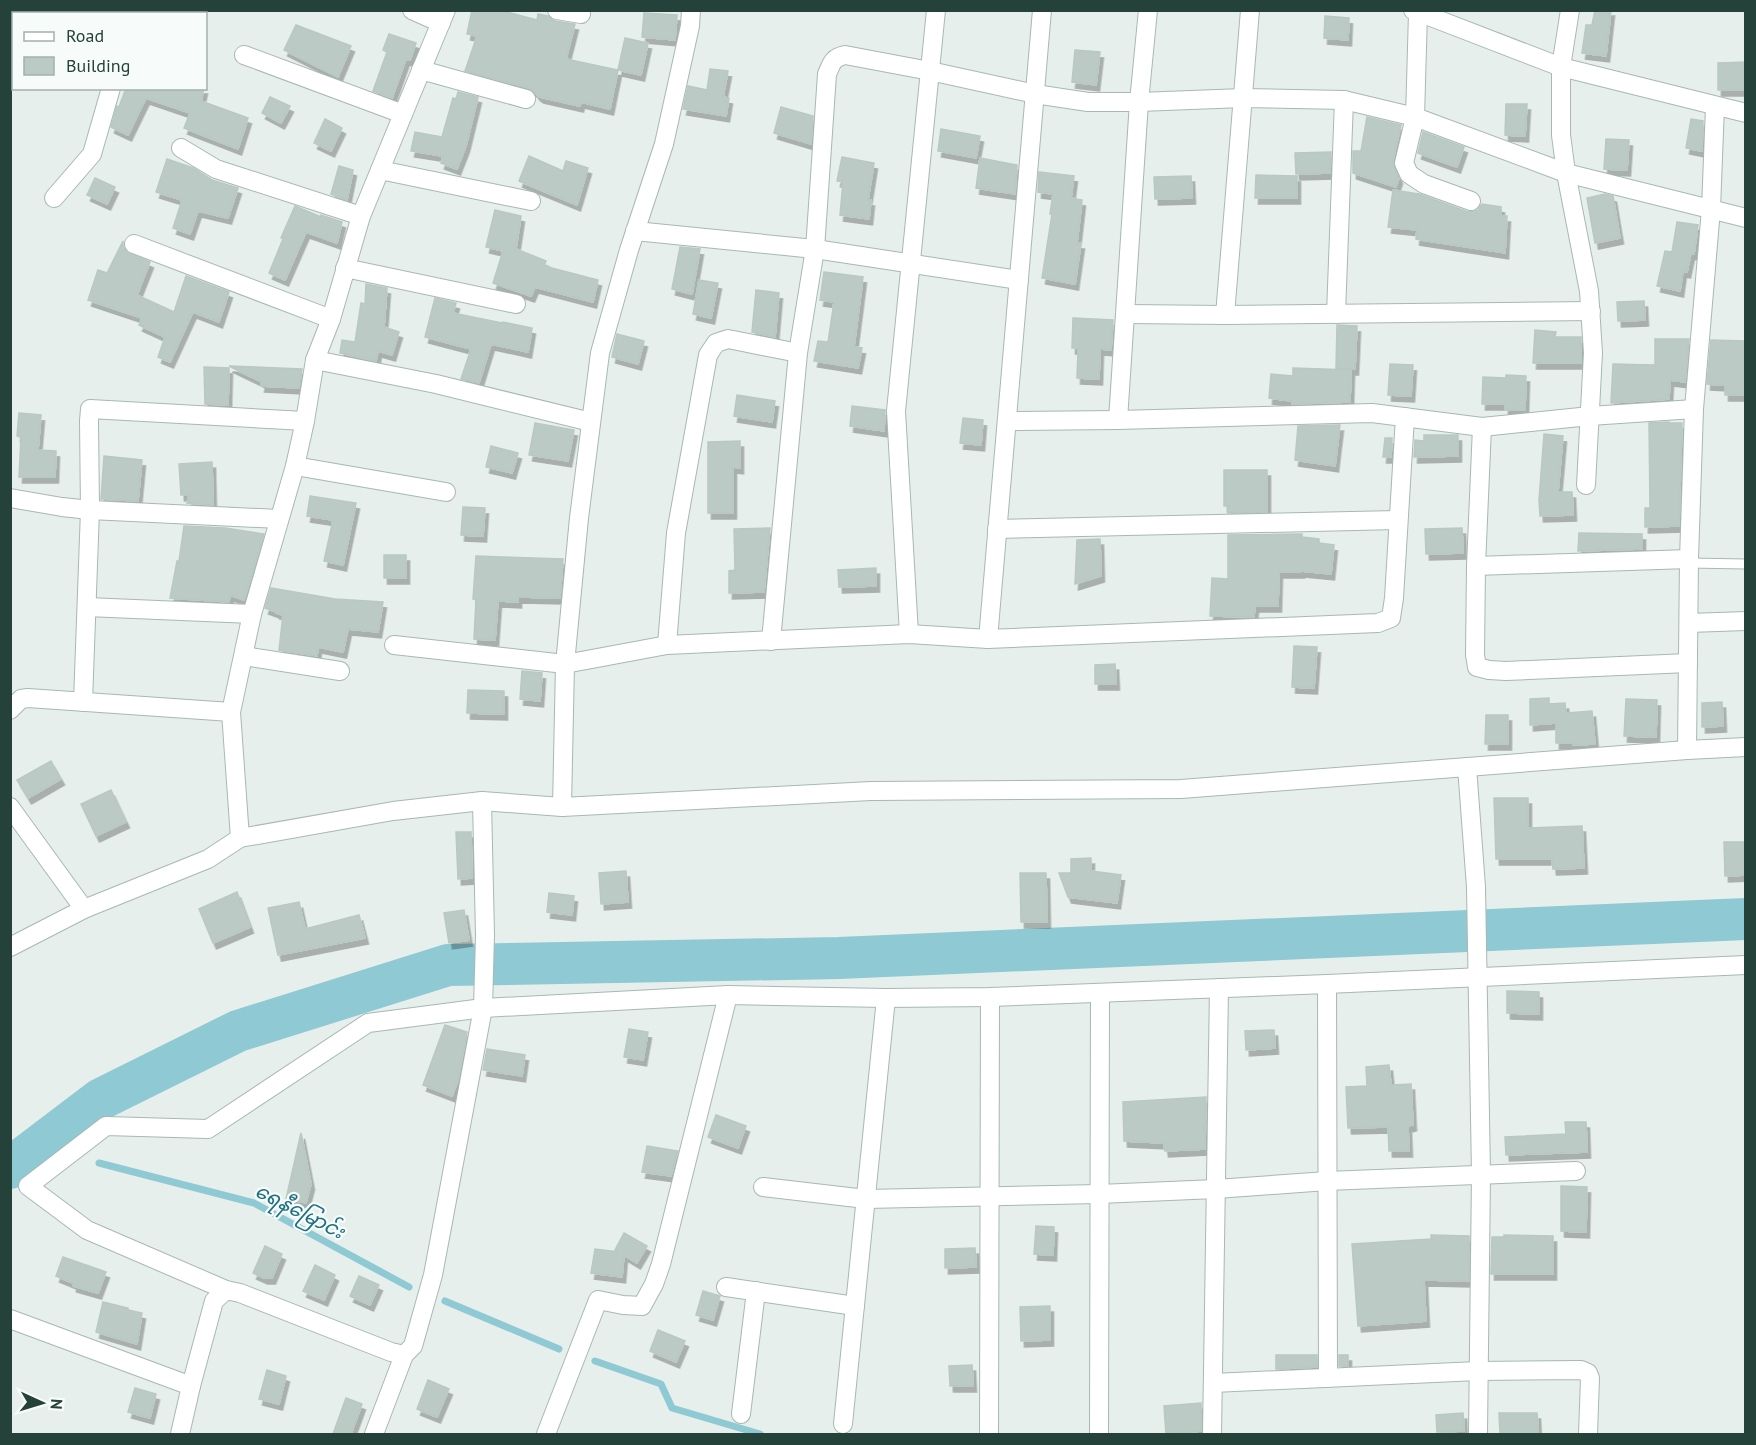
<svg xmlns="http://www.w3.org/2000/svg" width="1756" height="1445" font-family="'PT Sans','Noto Sans Myanmar',sans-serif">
<defs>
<filter id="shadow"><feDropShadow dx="3.5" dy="6" stdDeviation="0" flood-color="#0004"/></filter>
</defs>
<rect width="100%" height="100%" fill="#e6efeb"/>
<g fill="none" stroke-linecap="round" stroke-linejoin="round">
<!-- stream -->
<g stroke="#8ec9d4" stroke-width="7">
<polyline points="40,1145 60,1151"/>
<polyline points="99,1163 254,1203 409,1287"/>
<polyline points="445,1301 559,1349"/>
<polyline points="595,1361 661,1384 672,1408 760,1434"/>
</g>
<!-- river -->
<polyline stroke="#8ec9d4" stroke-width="42" points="10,1168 101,1099 238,1031 448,965 839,958 1746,919"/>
</g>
<!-- building -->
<g fill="#bbcac4" stroke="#b8c9c2" stroke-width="1.5" filter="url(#shadow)">
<polygon points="472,10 499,10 537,20 538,14 548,16 555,21 575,24 566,59 618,70 610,109 581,102 580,106 540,97 537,95 534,91 529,88 465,71 477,36 467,34"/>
<polygon points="1595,10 1611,10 1606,56 1582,53 1586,25 1592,25"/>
<polygon points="644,13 677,15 675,40 642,37"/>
<polygon points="1325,16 1349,18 1348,40 1324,38"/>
<polygon points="296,25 351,46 338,77 284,50"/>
<polygon points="389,34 416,43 410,60 406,59 392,98 373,91 387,52 383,50"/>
<polygon points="625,38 648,43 641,75 618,70"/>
<polygon points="1075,50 1100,52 1096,85 1072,82"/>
<polygon points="1746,62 1746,90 1718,90 1718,63"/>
<polygon points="710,69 728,71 723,97 729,98 726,116 683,109 688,86 707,90"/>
<polygon points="126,88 204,88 201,101 248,118 238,149 184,128 190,113 146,98 128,135 111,127 117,106 119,107"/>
<polygon points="458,92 478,97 466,146 457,169 441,163 443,156 411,151 415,132 442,137 453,98 456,99"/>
<polygon points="270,97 290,106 281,123 262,113"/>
<polygon points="1506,104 1527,104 1525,136 1505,135"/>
<polygon points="781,107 813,116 811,144 774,133"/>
<polygon points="1367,117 1401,125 1393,160 1394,168 1399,178 1396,187 1353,173 1353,151 1361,151"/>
<polygon points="325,119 342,128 331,151 314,143"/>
<polygon points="1691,119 1703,121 1702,151 1686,148"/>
<polygon points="941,129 980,136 976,158 938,151"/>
<polygon points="1423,132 1464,147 1457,167 1418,153"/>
<polygon points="1606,139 1629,140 1627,170 1604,169"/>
<polygon points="1331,152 1330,173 1296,174 1295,153"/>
<polygon points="529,156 563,171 566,161 588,168 577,205 519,181"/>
<polygon points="842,157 874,163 868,200 871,200 869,219 840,215 843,182 837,181"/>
<polygon points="980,158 1017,165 1015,194 976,188"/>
<polygon points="167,159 193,168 212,180 238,188 228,218 198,211 190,234 173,228 182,200 156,192"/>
<polygon points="339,166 353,170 347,200 331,194"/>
<polygon points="1039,172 1074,176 1071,198 1082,200 1077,243 1081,243 1075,284 1042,278 1052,214 1050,214 1053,194 1038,192"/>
<polygon points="1256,175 1297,176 1297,198 1255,198"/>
<polygon points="1191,176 1192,198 1155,199 1154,177"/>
<polygon points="95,178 115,187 107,204 87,195"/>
<polygon points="1393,190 1419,194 1468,212 1478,210 1482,204 1501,207 1501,216 1507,216 1505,253 1416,239 1417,230 1388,227"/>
<polygon points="1605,194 1613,196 1620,238 1595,243 1587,198"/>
<polygon points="295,206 321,217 321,215 342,222 337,243 306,232 285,280 269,273 283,239 281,238"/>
<polygon points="495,210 521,216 516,249 546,261 544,266 598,280 593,302 535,287 531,296 493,283 503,251 486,247"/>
<polygon points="1677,222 1698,225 1694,254 1691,253 1687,272 1683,271 1680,291 1657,286 1665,251 1672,252"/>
<polygon points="123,241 123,246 126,252 150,262 137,295 174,312 186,276 229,292 219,322 193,312 170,362 158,357 165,337 139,325 142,318 88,300 98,270 107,273"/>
<polygon points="680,247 700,249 692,294 672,289"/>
<polygon points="824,272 863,277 854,347 862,348 858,368 814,361 818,341 828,342 834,302 820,300"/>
<polygon points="699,280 718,283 711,318 693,314"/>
<polygon points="366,284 387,288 384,327 399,332 392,355 378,351 376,361 340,353 342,340 355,342 361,303 365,304"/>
<polygon points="756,290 779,293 775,337 752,332"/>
<polygon points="435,298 456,303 453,313 502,323 503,322 532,328 528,352 491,344 479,383 461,379 471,349 425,337"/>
<polygon points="1644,301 1645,320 1618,321 1617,302"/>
<polygon points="1073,318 1113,320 1111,350 1100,349 1099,379 1077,378 1078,348 1072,348"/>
<polygon points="1337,325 1357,326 1355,369 1336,369"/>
<polygon points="1535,330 1556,332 1555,337 1581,337 1581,363 1533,363"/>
<polygon points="617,334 644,341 638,364 612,357"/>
<polygon points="1655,339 1689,339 1685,382 1670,380 1669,399 1611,403 1613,364 1655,365"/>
<polygon points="1711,340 1746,341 1746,395 1725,395 1725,385 1707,384"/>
<polygon points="1390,364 1413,365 1411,396 1388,395"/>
<polygon points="229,366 302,369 299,388 261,386 262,382"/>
<polygon points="204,367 229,368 228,405 205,404"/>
<polygon points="1293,368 1351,370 1350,402 1292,404 1292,401 1269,398 1271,374 1293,376"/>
<polygon points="1506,375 1526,376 1525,410 1505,410 1505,404 1482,404 1483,377 1506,378"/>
<polygon points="737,395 775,401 772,422 734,416"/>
<polygon points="852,406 885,410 884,431 850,426"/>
<polygon points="19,413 41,415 38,450 56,451 55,477 19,477 21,437 17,436"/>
<polygon points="963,418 983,420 981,445 960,443"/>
<polygon points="1669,422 1669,423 1682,423 1679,526 1645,527 1645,508 1650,508 1649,423"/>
<polygon points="535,423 574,430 568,461 529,455"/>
<polygon points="1340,425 1335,466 1295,460 1298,426"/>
<polygon points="1544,434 1563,436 1558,492 1572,492 1573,515 1540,516 1539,500"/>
<polygon points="1424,435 1458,435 1458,456 1414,457 1415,440 1424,441"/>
<polygon points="1385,438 1392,438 1391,457 1383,457"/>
<polygon points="740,441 740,468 733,467 733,513 708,513 708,442"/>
<polygon points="491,446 518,453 512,473 486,467"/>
<polygon points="104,456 142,460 138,501 101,499"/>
<polygon points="212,462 213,505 187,503 189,495 181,495 179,464"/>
<polygon points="1224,470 1267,470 1267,512 1228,513 1228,506 1224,506"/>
<polygon points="310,496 356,503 343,565 324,561 333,520 307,516"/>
<polygon points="463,507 485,508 483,536 461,535"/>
<polygon points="184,526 225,528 264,534 244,600 230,595 229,602 170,598 177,561 179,561"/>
<polygon points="770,528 764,592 729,593 729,571 735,570 734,529"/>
<polygon points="1462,528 1463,553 1426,554 1425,529"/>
<polygon points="1579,533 1642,534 1642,549 1578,551"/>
<polygon points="1302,534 1302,537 1319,539 1319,543 1334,545 1331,574 1301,571 1301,572 1279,572 1278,606 1255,606 1254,617 1210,616 1212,578 1228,579 1228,535"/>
<polygon points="1100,539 1101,576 1075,584 1077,540"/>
<rect x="384" y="555" width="22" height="23"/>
<polygon points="476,556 563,559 560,598 518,597 518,602 498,601 495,640 474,639 476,600 473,599"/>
<polygon points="876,568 876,586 839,587 838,570"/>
<polygon points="271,588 335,599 383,602 378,632 348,629 343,652 318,647 317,656 279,650 283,615 276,613 276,612 265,608"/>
<polygon points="1294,646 1317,647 1314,688 1292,687"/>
<polygon points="1115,664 1116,684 1095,684 1095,665"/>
<polygon points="522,671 542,673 540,701 520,699"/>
<polygon points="468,690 504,691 504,714 467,713"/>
<polygon points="1549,698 1549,704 1565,703 1566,713 1592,711 1595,744 1573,745 1573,743 1556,743 1556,723 1530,725 1530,699"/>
<polygon points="1626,699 1657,700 1656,737 1624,736"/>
<polygon points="1722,702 1723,726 1702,727 1702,703"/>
<polygon points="1486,715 1508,715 1508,744 1485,744"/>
<polygon points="51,761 61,779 28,798 17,780"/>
<polygon points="111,790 126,822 96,836 81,804"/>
<polygon points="1494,798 1528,798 1528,828 1582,826 1584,868 1553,869 1552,859 1496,859"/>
<polygon points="456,832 471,832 472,878 458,879"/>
<polygon points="1724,842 1746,842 1746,875 1725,876"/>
<polygon points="1091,858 1091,871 1121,875 1117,903 1068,897 1059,873 1071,873 1071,859"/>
<polygon points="626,871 628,902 601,904 599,873"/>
<polygon points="1020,873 1046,873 1047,922 1021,922"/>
<polygon points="237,892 250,927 213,943 199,909"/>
<polygon points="549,893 574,896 572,915 547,912"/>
<polygon points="299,902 305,929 359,915 365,938 278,955 268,908"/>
<polygon points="464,910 469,940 449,943 444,913"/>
<polygon points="1507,991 1539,992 1539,1014 1507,1013"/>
<polygon points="445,1025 467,1032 458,1080 452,1096 423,1085"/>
<polygon points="629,1029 648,1032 643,1060 624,1057"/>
<polygon points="1274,1030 1275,1048 1246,1050 1245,1031"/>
<polygon points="487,1049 525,1055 522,1076 483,1070"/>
<polygon points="1389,1065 1391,1085 1411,1084 1413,1125 1408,1126 1409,1151 1389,1151 1388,1127 1348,1128 1346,1087 1367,1086 1366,1067"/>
<polygon points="1206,1097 1205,1149 1165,1151 1164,1143 1124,1141 1123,1102"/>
<polygon points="716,1115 746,1126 738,1148 708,1137"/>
<polygon points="1565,1122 1586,1122 1587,1152 1506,1155 1505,1137 1566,1134"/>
<polygon points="301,1133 311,1184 306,1203 286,1199"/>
<polygon points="647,1146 678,1151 671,1176 642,1172"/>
<polygon points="1561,1186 1587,1187 1586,1232 1561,1231"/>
<polygon points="1036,1226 1054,1227 1053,1255 1034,1254"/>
<polygon points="624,1233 647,1246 637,1263 624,1255 622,1277 591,1273 595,1249 619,1252 615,1250"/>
<polygon points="1431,1235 1469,1236 1469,1281 1424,1280 1426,1321 1358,1326 1352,1244 1431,1239"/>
<polygon points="1504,1235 1553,1236 1553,1274 1491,1274 1492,1237 1504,1237"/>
<polygon points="265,1246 282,1254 272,1278 264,1278 253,1273"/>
<polygon points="975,1248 976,1267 945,1268 945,1249"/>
<polygon points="63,1257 106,1272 98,1293 73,1286 73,1283 56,1276"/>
<polygon points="315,1265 335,1275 324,1300 303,1291"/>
<polygon points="359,1276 379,1285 370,1305 350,1296"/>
<polygon points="703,1291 720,1296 713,1320 696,1315"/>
<polygon points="103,1302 128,1308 128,1310 142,1313 137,1344 96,1332"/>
<polygon points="1050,1306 1050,1340 1021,1341 1020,1307"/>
<polygon points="658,1330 685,1341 676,1362 650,1351"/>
<polygon points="1276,1355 1317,1355 1317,1367 1276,1369"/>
<rect x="1339" y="1355" width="9" height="11"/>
<polygon points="972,1365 973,1386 950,1386 949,1366"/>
<polygon points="267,1370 286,1376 279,1404 259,1399"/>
<polygon points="428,1380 449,1389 437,1417 417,1409"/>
<polygon points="135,1388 156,1394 150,1418 128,1412"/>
<polygon points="346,1398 362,1404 351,1434 333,1434"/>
<polygon points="1201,1403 1201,1431 1166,1434 1164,1406"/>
<polygon points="1463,1413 1464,1431 1437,1432 1436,1415"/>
<polygon points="1499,1413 1537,1413 1538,1434 1500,1434"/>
</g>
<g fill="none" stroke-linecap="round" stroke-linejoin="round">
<!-- service casing -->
<g stroke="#a8b8b2" stroke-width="11">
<polyline id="service" points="1689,563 1746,564"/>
</g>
<!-- minor casing -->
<g stroke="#a8b8b2" stroke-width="20">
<g id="minor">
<polyline points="103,10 110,14"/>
<polyline points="412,10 441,23"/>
<polyline points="557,10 581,14"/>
<polyline points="1413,10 1561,67 1746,113"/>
<polyline points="1570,10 1561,67 1561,135 1566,173 1589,291 1593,353 1586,485"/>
<polyline points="1418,13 1415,117 1404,163 1409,174 1424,184 1471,201"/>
<polyline points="133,14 135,10"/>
<polyline points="10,29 14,20"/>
<polyline points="244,55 403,114"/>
<polyline points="421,70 526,99"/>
<polyline points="181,148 216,169 361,216"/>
<polyline points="380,170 531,201"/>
<polyline points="54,198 92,154 111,88"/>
<polyline points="635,231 815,249 1019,280"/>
<polyline points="134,244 331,319"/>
<polyline points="345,268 516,304"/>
<polyline points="1125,314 1225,315 1591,311"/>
<polyline points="1336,314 1344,100"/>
<polyline points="1225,315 1250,10"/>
<polyline points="315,360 436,384 591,422"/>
<polyline points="1118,420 1139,102 1148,10"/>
<polyline points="1007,421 1118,420 1372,413 1482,427 1590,416 1694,409"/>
<polyline points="1482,427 1476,566 1475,655 1477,667 1489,670 1506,671 1688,663"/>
<polyline points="295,466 446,492"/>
<polyline points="10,498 62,507 90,510 279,519"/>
<polyline points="997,529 1398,520"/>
<polyline points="1476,566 1689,559"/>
<polyline points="87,607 252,614"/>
<polyline points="1689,623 1746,621"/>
<polyline points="909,634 896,411 936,10"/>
<polyline points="988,639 1042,10"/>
<path d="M771,641L798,353L815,249L827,74C832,63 832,58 845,55L930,71L1035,94L1088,102H1139L1243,98L1344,100L1415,117L1566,173L1746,218"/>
<polyline points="394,645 565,664 667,645 909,634 988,639 1378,623 1391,618 1394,598 1405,417"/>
<polyline points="667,645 676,533 708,355 716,343 728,339 798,353"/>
<polyline points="244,656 340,671"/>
<polyline points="83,702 90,510 89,421 90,409 305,421"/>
<polyline points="10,710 21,699 28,698 231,712"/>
<polyline points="1687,750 1689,559 1694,409 1711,209 1715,106"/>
<polyline points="1467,767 1476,887 1481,1174 1478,1434"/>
<polyline points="10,807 84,909"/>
<polyline points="562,807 565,664 579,518 600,353 629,250 664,144 690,26 691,10"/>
<polyline points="240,838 231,712 252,614 295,466 305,421 315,360 331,319 361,216 446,10"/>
<polyline points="10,947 84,909 208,859 240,838 393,811 482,801 562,807 871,791 1181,789 1687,750 1746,747"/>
<polyline points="1327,984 1328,1378"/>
<polyline points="763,1187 866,1199 1099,1194 1216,1189 1327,1181 1576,1171"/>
<polyline points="726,1287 855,1306"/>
<polyline points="10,1319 191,1386"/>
<polyline points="404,1355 391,1352 240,1293 226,1290 87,1230 28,1186 106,1126 208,1129 368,1023 483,1008 728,995 886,998 990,997 1327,984 1746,965"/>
<polyline points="1213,1383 1478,1371 1581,1370 1588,1373 1590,1378 1588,1434"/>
<polyline points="741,1414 756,1291"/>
<polyline points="843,1424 886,998"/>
<polyline points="180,1434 191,1386 214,1301 226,1290"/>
<polyline points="374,1434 404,1355 413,1346 433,1275 483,1008 485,935 482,801"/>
<polyline points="546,1434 598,1300 623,1305 642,1306 654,1284 661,1264 728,995"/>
<polyline points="989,1434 990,997"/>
<polyline points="1099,1434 1100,993"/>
<polyline points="1212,1434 1219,988"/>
</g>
</g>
<!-- service -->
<use href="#service" stroke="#fff" stroke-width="9"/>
<!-- minor -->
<use href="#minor" stroke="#fff" stroke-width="18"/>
</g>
<g text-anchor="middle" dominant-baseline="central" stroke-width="4.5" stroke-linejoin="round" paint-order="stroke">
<!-- water labels -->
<g font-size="20" font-style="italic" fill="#1c6f80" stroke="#f7fbf9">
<text transform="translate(300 1211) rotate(27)">ရေနီမြောင်း</text>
</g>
</g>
<!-- border -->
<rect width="1756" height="1445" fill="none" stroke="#24423a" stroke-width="24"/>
<!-- legend -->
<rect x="12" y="12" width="195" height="78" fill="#f7fbf9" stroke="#a3b1ad" stroke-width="1.5"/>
<rect x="24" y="32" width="30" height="9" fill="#ffffff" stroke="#a3b1ad" stroke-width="1.5"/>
<text x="66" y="42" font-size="18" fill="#24423a">Road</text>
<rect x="24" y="57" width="30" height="18" fill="#bbcac4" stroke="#a3b1ad" stroke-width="1.5"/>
<text x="66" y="72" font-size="18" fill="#24423a">Building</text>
<!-- north arrow -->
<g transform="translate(42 1403) rotate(94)" stroke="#f7fbf9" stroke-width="4.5" paint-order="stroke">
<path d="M0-4.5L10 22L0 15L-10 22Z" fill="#24423a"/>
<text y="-9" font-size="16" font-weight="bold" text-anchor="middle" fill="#24423a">N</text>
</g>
</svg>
